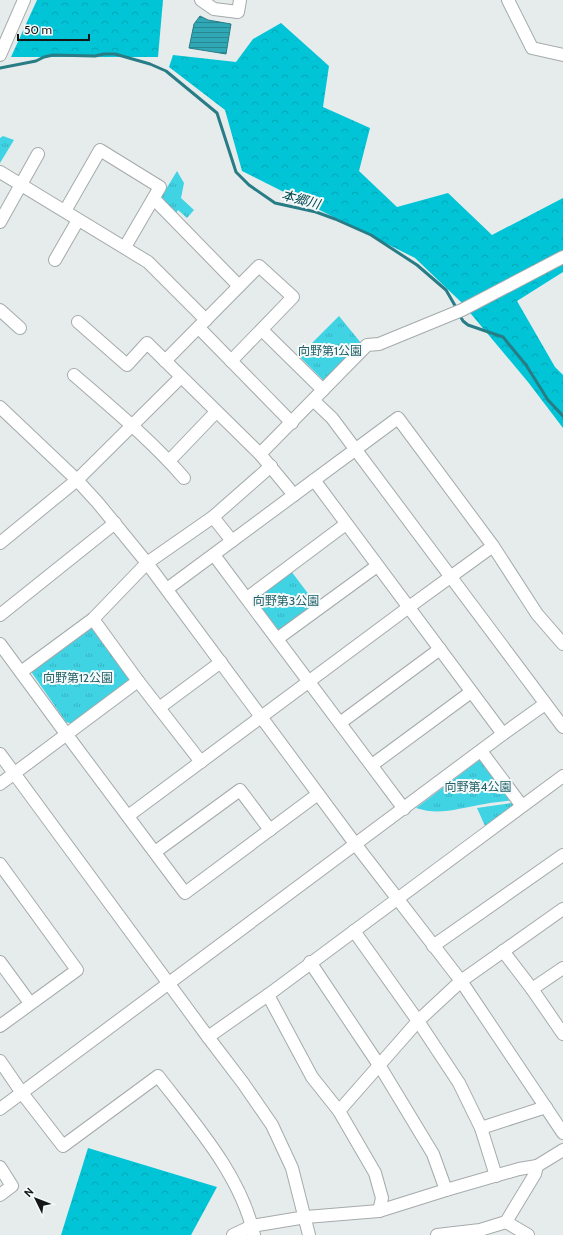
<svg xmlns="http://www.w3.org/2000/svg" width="563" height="1235" font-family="Cabin,'Noto Sans JP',sans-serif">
<defs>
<pattern id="forest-crowns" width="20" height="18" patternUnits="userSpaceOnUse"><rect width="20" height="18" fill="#01c4d6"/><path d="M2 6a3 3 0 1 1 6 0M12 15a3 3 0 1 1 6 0" fill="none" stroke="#02a8b7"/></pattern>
<pattern id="park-tufts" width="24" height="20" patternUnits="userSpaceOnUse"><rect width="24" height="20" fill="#3fd3e4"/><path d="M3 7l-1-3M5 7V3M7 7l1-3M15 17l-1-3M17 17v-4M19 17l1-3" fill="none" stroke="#36b4c3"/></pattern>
<pattern id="water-rules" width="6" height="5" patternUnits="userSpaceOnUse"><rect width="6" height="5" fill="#30a7b4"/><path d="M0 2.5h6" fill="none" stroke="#288791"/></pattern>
</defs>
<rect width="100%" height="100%" fill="#e6ecec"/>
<!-- forest -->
<g fill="url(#forest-crowns)">
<polygon points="37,0 163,0 158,57 11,57"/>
<polygon points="281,23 329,66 323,107 370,128 359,171 397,207 448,193 492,235 563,198 563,272 517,301 555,367 563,375 563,428 528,382 461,302 415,258 242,171 225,110 169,67 173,55 236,62 253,39"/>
<polygon points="88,1148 217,1187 191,1235 61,1235"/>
</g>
<!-- park -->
<g fill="url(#park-tufts)">
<polygon points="3,136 14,140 0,163 0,138"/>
<polygon points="177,171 184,183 181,198 194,210 187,218 178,210 175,215 160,199"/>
<polygon points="339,316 361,343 324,381 299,356"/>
<polygon points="291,571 316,604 279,631 255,599"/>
<polygon points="90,626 97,627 132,676 129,683 73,724 66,722 32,673 32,668"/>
<path d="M482,758L514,800C500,802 487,803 474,806C452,810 437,815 416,808Z"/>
<polygon points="518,802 485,826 477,808"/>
</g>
<!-- water -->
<polygon fill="url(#water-rules)" stroke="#287c85" points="200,16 208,20 231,24 226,54 189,48 194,24"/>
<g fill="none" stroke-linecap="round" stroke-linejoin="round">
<!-- stream -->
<g stroke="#287c85" stroke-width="3">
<polyline points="0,68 36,61 44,57 53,55 95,56 104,54 115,54 150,64 166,71 217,113 236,172 249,185 275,203 316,212 335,219 371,235 417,265 446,290 457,309"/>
<polyline points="459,314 463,321 468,325 503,337 526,365 548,400 563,416"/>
</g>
<!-- minor casing -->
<g stroke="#a5aaab" stroke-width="14">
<g id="minor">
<polyline points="201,0 214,9 238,12 240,0"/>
<polyline points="508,0 532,48 563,55"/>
<polyline points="0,55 24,0"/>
<polyline points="0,172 148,262 206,320"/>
<polyline points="154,199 239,286"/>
<polyline points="65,211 100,150 160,187 125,247"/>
<polyline points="0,222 38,154"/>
<polyline points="55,260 78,220"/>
<polyline points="0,310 20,328"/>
<polyline points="78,322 127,365 147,343 260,454 294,495"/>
<polyline points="199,328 292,423"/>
<polyline points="262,330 323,390"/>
<polyline points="165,361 259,266 293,297 231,361"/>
<path d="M74,375C112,408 151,440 184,478"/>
<polyline points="314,401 332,418 563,727"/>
<polyline points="0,407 77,480 98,503 147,563 356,845 461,981 563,1133"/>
<polyline points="260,454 367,345 379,344 462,310 563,257"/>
<polyline points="169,461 216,412"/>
<polyline points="314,480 503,734"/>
<polyline points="213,517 232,541"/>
<polyline points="0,543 77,480 181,377"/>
<polyline points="214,555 404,809"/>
<polyline points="167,589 398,418 493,546 537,614 563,644"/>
<polyline points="247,598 346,524"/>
<polyline points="0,615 115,523"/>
<polyline points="93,619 138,681 201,762"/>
<polyline points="277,639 377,566"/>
<polyline points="0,644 67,735 185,893 318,794"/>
<polyline points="21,672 93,619 147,563 213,517 271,466"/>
<polyline points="159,708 221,662"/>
<polyline points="340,723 440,649"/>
<polyline points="481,751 522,806"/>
<polyline points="0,754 208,1037 243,1083 272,1125 292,1168 309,1235"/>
<polyline points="372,765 471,692"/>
<polyline points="0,784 138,681"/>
<polyline points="128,816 409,607 493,546"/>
<polyline points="155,852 240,790 270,830"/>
<polyline points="0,864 77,970 0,1026"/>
<polyline points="354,931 418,1021 459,1083 481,1128 496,1176"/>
<polyline points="433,946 563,855"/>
<polyline points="503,951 532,989 563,1034"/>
<polyline points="0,962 30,1003"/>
<polyline points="310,962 381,1068 433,1154 446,1190"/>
<polyline points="532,989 563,968"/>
<polyline points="268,995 312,1077 339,1111 375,1173 382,1198 379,1211"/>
<polyline points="208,1037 268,995 563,776"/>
<path d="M0,1061L22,1093L63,1146L158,1076C194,1123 241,1175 254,1235"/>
<polyline points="0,1109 503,734 545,704"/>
<polyline points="339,1111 418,1021 461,981 563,909"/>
<polyline points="481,1128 546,1107"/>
<polyline points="0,1167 12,1186 0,1195"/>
<polyline points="506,1222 528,1235"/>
<polyline points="233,1235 252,1226 306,1217 379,1211 446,1190 519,1169 537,1166 563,1150"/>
<polyline points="437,1235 480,1230 506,1222 535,1174 537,1166"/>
</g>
</g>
<!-- minor -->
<use href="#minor" stroke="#fff" stroke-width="12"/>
</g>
<g text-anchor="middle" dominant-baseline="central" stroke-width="4" stroke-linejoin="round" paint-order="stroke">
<!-- park labels -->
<g font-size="12" fill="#226067" stroke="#f4f9fa">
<text x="330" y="350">向野第1公園</text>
<text x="286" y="600">向野第3公園</text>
<text x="78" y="677">向野第12公園</text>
<text x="478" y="786">向野第4公園</text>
</g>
<!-- water labels -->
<g font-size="13" font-style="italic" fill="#00474e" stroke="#f4f9fa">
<text transform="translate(301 199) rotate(15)">本郷川</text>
</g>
</g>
<!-- north arrow -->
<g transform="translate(36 1199) rotate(313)" stroke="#f4f9fa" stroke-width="3" paint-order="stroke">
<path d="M0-3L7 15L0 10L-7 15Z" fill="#151717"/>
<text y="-6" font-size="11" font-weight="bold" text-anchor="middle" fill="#151717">N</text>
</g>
<!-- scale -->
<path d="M18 34v6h71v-6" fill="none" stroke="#151717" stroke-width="2"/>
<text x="24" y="34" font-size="12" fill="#151717" stroke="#f4f9fa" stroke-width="3" paint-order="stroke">50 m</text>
</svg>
